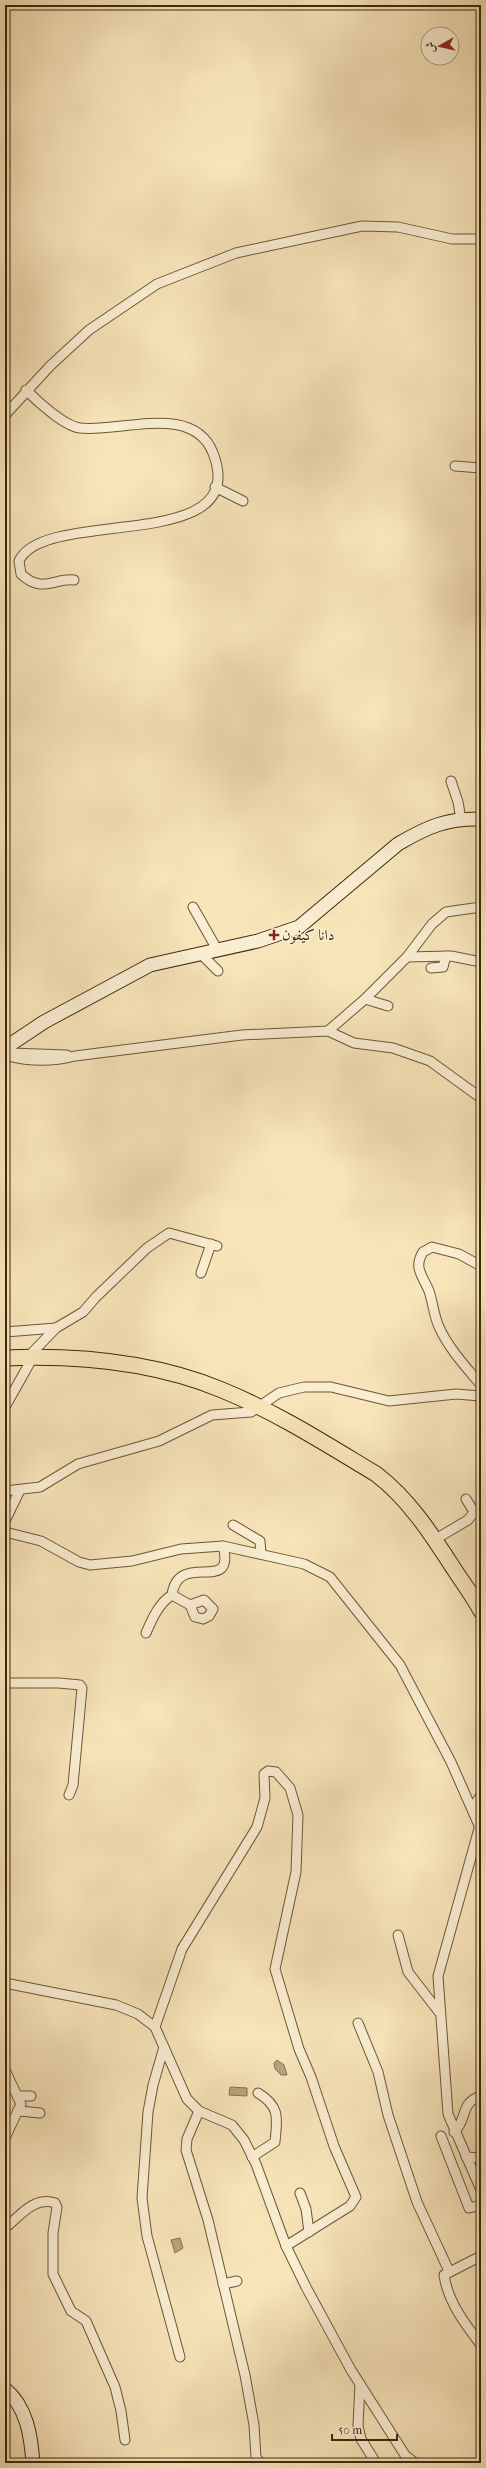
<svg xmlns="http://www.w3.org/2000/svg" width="486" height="2468" font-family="'IM FELL French Canon',Amiri,serif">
<rect width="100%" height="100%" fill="#f7e4b9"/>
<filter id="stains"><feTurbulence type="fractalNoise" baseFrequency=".005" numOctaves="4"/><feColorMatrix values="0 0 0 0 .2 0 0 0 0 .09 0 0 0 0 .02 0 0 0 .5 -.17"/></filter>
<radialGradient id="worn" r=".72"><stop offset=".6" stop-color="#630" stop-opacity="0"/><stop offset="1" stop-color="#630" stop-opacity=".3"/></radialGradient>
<!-- water -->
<g fill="#b8a47e" stroke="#877250">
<polygon points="277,2060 284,2065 287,2075 281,2075 275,2069 274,2063"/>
<polygon points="230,2087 247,2088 247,2096 229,2095"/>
<polygon points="180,2238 183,2248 175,2253 171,2240"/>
</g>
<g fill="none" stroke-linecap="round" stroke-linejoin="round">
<!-- street casing -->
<g stroke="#6c5737" stroke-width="11">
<g id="street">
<path d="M26,390C37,401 64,426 80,428C119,433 193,402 213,453C253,556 44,506 19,561L21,574C42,594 54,578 74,580"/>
<polyline points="5,415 50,366 89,330 157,284 236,253 362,226 398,227 452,239 481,239"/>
<polyline points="455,466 481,468"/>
<polyline points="215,487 243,501"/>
<polyline points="451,781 458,802 461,819"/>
<polyline points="193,907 218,951"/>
<polyline points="200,953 218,971"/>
<polyline points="407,957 432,924 446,912 481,907"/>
<polyline points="431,968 443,967 446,956"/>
<polyline points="365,999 388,1006"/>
<polyline points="328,1031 365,999 407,957 451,956 481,962"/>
<polyline points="10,1053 67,1055"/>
<path d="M8,1056C31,1062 52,1062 75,1056L242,1035L328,1031L354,1043L393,1048L430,1061L481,1098"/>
<path d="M481,1266L459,1254L432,1247L423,1252C413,1268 423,1276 429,1291C433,1303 434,1316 439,1327C449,1349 466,1367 481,1385"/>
<polyline points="201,1273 211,1244"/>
<polyline points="5,1332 56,1328"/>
<polyline points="28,1357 56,1328 83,1312 96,1297 147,1248 169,1233 217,1246"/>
<polyline points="5,1407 33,1357"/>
<polyline points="5,1491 40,1487 78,1464 159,1441 212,1415 251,1412 279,1393 304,1387 331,1387 389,1401 456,1394 481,1396"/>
<polyline points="5,1521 20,1490"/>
<polyline points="233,1525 260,1541 261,1554"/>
<polyline points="5,1532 41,1541 79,1562 90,1565 132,1561 181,1549 223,1546 304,1564 330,1577 400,1665 451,1762 481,1830"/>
<polyline points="434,1540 468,1520 474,1512 466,1499"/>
<polyline points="172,1595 190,1605 195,1617 203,1619 209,1616 213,1609 204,1600 190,1605"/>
<path d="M146,1633C152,1619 159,1603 172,1595C178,1549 236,1596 223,1546"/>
<polyline points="5,1683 59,1683 80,1685 82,1688 73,1785 69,1795"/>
<polyline points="473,1807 481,1795"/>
<polyline points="480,1825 438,1976 448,2114 481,2190"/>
<polyline points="398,1935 408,1972 439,2012"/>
<polyline points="5,1983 116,2005 138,2014 155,2027 187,2099 199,2111 232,2125 244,2140 256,2164 286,2246 306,2287 351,2370 405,2455 415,2463"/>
<polyline points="358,2023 378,2072 388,2115 417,2202 449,2271"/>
<polyline points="155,2027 182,1949 257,1827 265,1798 264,1774 268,1771 276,1772 290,1788 298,1815 296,1872 275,1969 299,2049 311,2077 334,2146 356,2197 350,2206 286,2246"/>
<polyline points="164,2047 153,2085 148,2112 142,2198 147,2236 180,2357"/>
<polyline points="5,2070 21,2104 5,2138"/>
<polyline points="19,2096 31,2096"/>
<polyline points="19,2111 40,2113"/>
<polyline points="199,2111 187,2139 186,2150 208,2220 245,2375 254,2425 256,2458 261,2463"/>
<path d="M454,2132C468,2120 459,2103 481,2096"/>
<polyline points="441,2136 469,2208 481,2205"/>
<path d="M252,2157L275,2142C277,2119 281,2107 258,2093"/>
<polyline points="466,2157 481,2158"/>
<polyline points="300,2193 306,2209 309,2232"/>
<path d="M5,2228C20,2216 34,2196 55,2203L57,2207L53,2233V2274L71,2311L86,2321L115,2387L121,2411L125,2440"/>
<path d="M481,2256L444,2275C448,2302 465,2324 481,2345"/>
<polyline points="223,2284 237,2281"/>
<polyline points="360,2384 358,2426 361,2439 376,2463"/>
</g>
</g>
<!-- secondary casing -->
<g stroke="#3e280c" stroke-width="15">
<g id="secondary">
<polyline points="5,1044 10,1052 5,1057"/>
<path d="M8,1046L44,1022L150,965L258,941L299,927L398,844C427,827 447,818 481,819"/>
<path d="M5,2389C27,2407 31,2436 33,2463"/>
</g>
</g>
<!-- primary casing -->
<g stroke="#3e280c" stroke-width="17">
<path id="primary" d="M5,1358C78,1355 154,1362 222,1390C276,1412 326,1444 376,1474C409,1499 432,1535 454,1569C463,1583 473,1596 481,1611"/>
</g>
<!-- street -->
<use href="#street" stroke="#faedd2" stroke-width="9"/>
<!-- secondary -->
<use href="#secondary" stroke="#faedd2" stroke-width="13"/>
<!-- primary -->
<use href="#primary" stroke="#f7e4b9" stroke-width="15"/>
</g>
<!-- markers -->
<path fill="#8f2418" stroke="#faedd2" stroke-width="1.5" d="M272 929h4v4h4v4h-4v4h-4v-4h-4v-4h4z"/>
<g text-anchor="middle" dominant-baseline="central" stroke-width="3" stroke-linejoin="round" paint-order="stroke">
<!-- poi labels -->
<g font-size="15" fill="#3e280c" stroke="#faedd2" text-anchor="start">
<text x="282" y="935">دانا كيفون</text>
</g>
</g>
<!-- margin -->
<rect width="486" height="2468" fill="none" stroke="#f7e4b9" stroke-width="20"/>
<rect x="6" y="6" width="474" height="2456" fill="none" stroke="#3e280c" stroke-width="2"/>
<rect x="10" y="10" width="466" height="2448" fill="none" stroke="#3e280c"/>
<!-- north arrow -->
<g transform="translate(440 46) rotate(262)"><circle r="19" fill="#faedd2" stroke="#af9e83"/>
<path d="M0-3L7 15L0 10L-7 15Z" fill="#8f2418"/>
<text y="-6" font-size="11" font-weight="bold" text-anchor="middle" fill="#3e280c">ش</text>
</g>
<!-- scale -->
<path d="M332 2434v6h65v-6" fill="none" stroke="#3e280c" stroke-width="2"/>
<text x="338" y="2434" font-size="12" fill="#3e280c" stroke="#faedd2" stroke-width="3" paint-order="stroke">50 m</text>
<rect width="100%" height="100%" filter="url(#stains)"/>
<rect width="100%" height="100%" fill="url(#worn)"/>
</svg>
